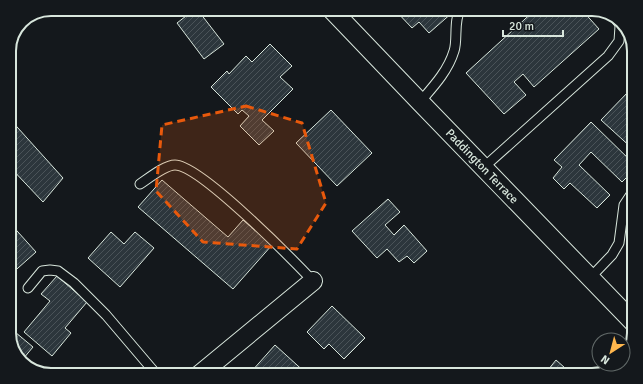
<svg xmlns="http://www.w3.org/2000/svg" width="643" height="384" font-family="Signika,sans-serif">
<defs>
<pattern id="building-hatch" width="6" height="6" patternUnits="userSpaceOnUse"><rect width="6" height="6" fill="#2c363c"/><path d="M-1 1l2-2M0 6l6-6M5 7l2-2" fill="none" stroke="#4a5358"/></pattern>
</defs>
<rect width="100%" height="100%" fill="#14181c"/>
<!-- building -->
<g fill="url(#building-hatch)" stroke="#d8e6dc">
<polygon points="195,9 197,9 224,44 204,59 177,23"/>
<polygon points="394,9 450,9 453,12 429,33 419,22 412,28"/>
<polygon points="536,9 581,9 599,29 534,87 523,74 514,82 526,95 504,114 466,73"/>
<polygon points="270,44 292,66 280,77 293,89 262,120 274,131 259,145 240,126 249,116 242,110 238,114 211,87 227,71 229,74 246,56 252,62"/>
<polygon points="634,89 634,115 628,122 634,128 634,150 601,120 630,90 631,92"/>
<polygon points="331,110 372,153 337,186 296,143"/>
<polygon points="9,118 63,178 43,202 9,166"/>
<polygon points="591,122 634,164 634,170 622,182 591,152 579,165 610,195 597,208 570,183 564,189 553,178 562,167 554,160"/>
<polygon points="162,180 228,237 243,220 272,245 233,289 138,207"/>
<polygon points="388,199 400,212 385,225 394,235 404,225 427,251 414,263 407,256 399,262 387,249 377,258 352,231"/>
<polygon points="9,222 36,252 9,276"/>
<polygon points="111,232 124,244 135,232 154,248 120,287 88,258"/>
<polygon points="57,276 87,302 65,328 71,333 52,356 24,332 50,301 41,294"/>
<polygon points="332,306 365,338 344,359 329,344 324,349 307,332"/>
<polygon points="9,327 33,347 23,359 9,335"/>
<polygon points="275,345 308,375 254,375 251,372"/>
<polygon points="556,360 573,375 544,375"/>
</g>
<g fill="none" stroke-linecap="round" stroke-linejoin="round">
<!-- lane casing -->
<g stroke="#d8e6dc" stroke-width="11">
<g id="lane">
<polyline points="612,14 618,22"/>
<path d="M420,102C433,87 448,71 454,51C458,40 453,19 461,9"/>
<polyline points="483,168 608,56 619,41 620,26"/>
<path d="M140,184C149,178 165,165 175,165C200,165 292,259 313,281"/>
<polyline points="590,278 612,255 619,243 624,205 634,190"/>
<polyline points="28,288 42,271 50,270 58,271 74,283 106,315 157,375"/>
</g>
</g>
<!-- street casing -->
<g stroke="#d8e6dc" stroke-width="20">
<g id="street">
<path id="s1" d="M331,9L420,102L634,323"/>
<polyline points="199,375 313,281"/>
</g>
</g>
<!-- lane -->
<use href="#lane" stroke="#14181c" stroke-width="9"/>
<!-- street -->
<use href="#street" stroke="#14181c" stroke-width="18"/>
</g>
<!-- marked area -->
<path fill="#e8590c" fill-opacity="0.2" stroke="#e8590c" stroke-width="3" stroke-dasharray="8 5" stroke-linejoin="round" d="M246,106L302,123L326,203L297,249L203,242L156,191L162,125Z"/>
<g text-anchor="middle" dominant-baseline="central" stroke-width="3" stroke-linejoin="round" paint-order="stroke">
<!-- street labels -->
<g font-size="12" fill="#d8e6dc" stroke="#14181c">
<text stroke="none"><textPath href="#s1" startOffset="218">Paddington Terrace</textPath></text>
</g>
</g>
<!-- crop -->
<path d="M0 0H643V384H0ZM51 16H592A35 35 0 0 1 627 51V333A35 35 0 0 1 592 368H51A35 35 0 0 1 16 333V51A35 35 0 0 1 51 16Z" fill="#14181c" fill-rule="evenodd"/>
<path fill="none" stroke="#d8e6dc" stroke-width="2" d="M51 16H592A35 35 0 0 1 627 51V333A35 35 0 0 1 592 368H51A35 35 0 0 1 16 333V51A35 35 0 0 1 51 16Z"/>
<!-- north arrow -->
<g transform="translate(611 352) rotate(216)"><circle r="19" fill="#14181c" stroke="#626a69"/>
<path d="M0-3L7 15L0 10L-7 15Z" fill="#ffb74d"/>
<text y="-6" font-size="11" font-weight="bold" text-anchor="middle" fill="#d8e6dc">N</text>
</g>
<!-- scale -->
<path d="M503 30v6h60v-6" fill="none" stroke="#d8e6dc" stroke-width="2"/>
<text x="509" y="30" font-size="12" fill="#d8e6dc" stroke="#14181c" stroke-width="3" paint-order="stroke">20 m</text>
</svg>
